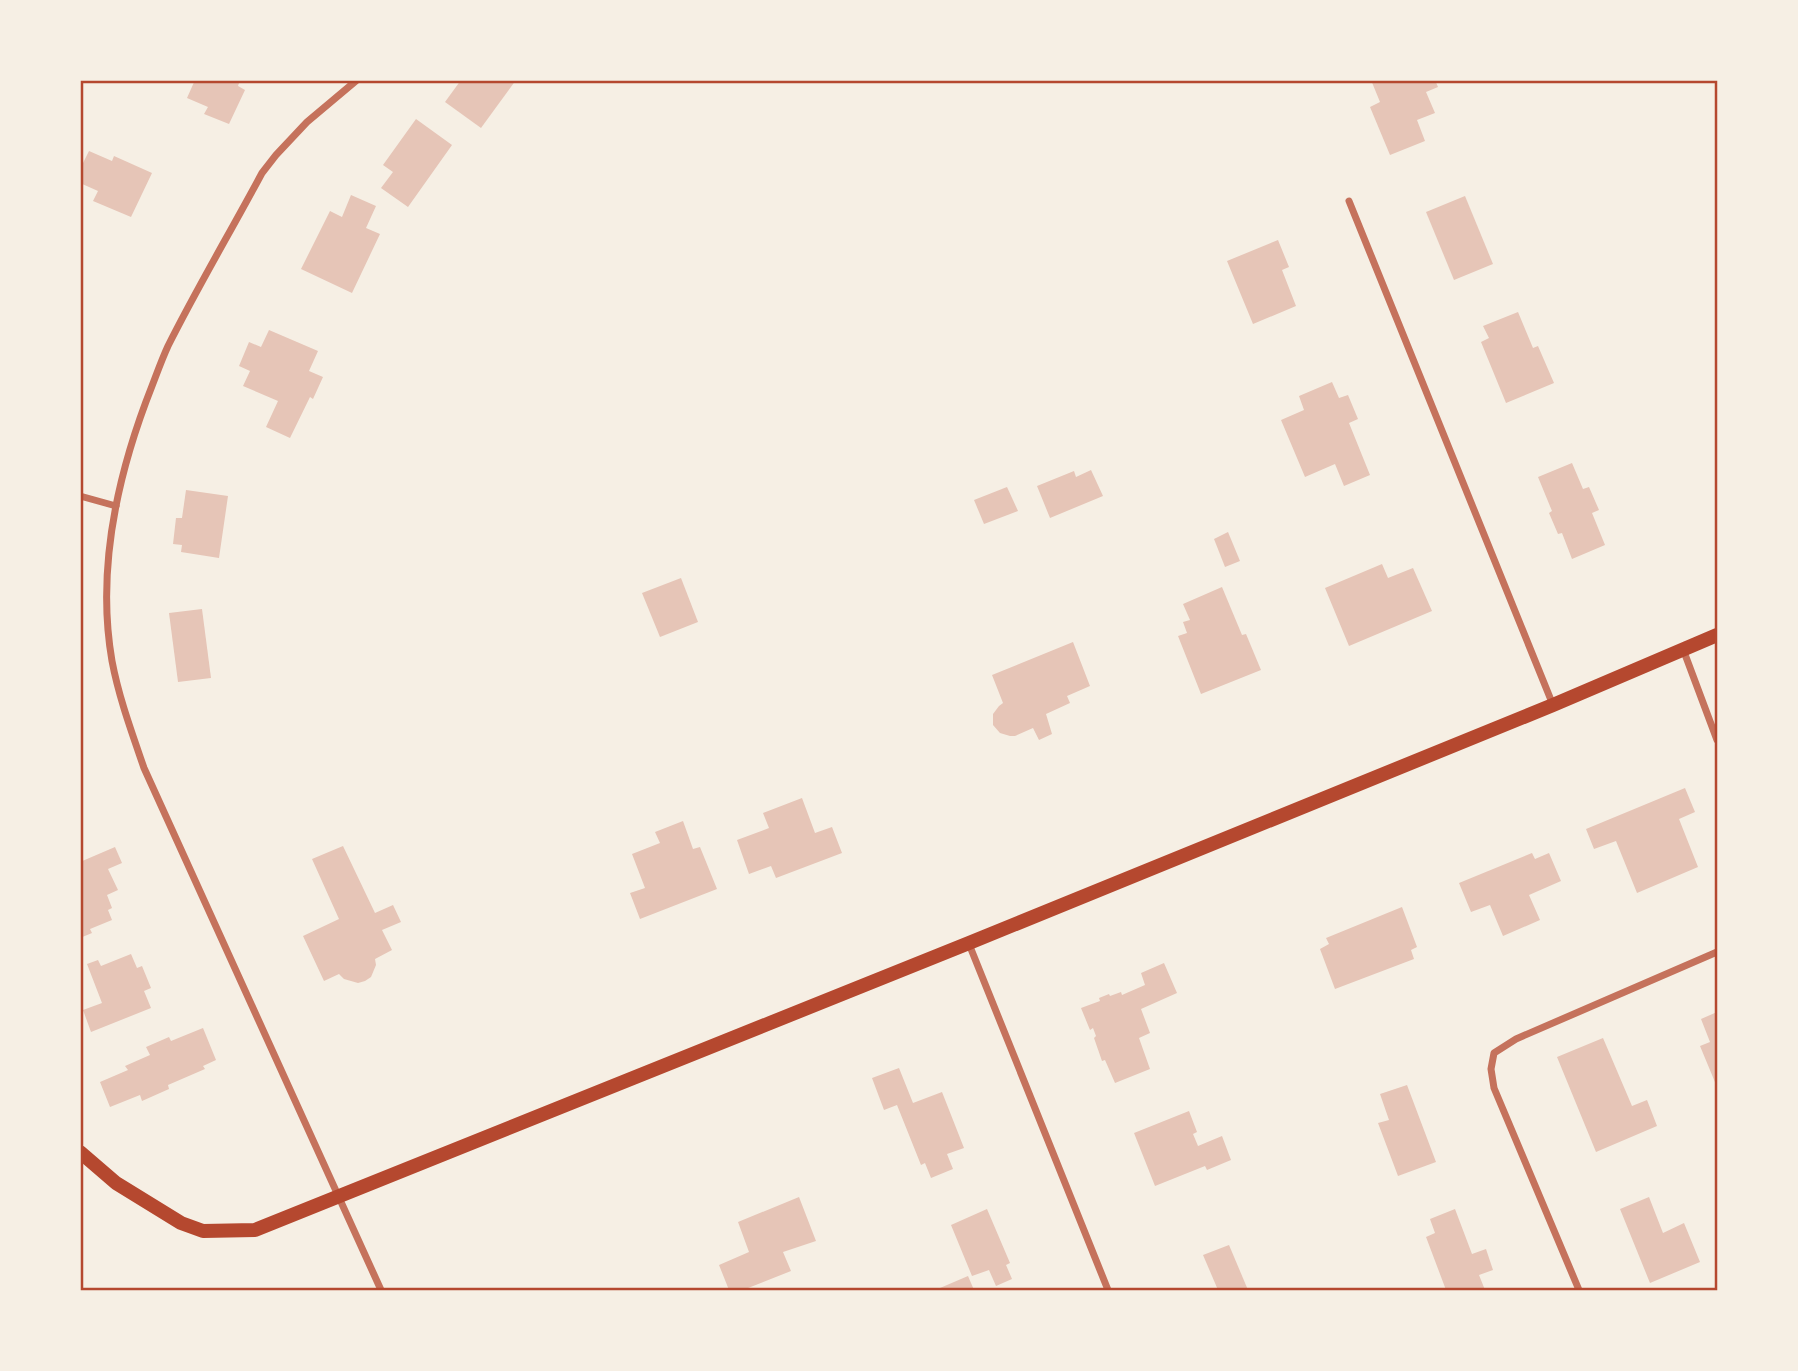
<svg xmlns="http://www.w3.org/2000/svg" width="1798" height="1371" font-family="'Fira Sans Condensed',sans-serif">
<rect width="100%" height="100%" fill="#f6efe4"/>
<!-- building -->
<g fill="#e6c5b7">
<polygon points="195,80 240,80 238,86 245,90 229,124 204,114 208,107 187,98"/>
<polygon points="461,80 516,80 481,128 445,102"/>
<polygon points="1371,80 1435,80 1438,87 1426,92 1435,113 1417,120 1425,141 1390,155 1370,107 1380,102"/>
<polygon points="416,119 452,145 408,207 381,188 393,172 383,165"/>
<polygon points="89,151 112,161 114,156 152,173 131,217 93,201 98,191 80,183 80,169"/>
<polygon points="351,195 376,206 366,228 380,234 352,293 301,269 330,211 342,217"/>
<polygon points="1465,196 1493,264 1454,280 1426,212"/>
<polygon points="1278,240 1289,267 1282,270 1296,306 1253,324 1227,261"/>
<polygon points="1518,312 1533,348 1538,346 1554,383 1506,403 1481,342 1489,338 1483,326"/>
<polygon points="269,330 318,351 309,371 323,377 313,399 310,397 290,438 266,427 278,401 243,386 250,371 239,366 249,342 261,347"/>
<polygon points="1332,382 1339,398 1348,395 1358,419 1349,423 1370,475 1344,486 1335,464 1305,477 1281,420 1304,410 1299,396"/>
<polygon points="1572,463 1583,489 1589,487 1599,510 1592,513 1605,545 1572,559 1562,533 1558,534 1549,513 1552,511 1538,477"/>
<polygon points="1091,470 1103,496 1050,518 1037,486 1074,471 1076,477"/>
<polygon points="1007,487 1018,511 984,524 974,500"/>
<polygon points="186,490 228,496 219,558 181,552 182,545 173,544 176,518 182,518"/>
<polygon points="1228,532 1240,561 1225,567 1214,539"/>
<polygon points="1382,564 1388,578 1413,568 1432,611 1349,646 1325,588"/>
<polygon points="681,578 698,622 660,637 642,593"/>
<polygon points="1222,587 1242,635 1246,634 1261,670 1201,694 1178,636 1187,633 1183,622 1190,620 1183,604"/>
<polygon points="202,609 211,678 178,682 169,613"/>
<polygon points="1073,642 1090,686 1067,696 1070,703 1046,714 1052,734 1039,740 1033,728 1015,736 1010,736 1000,733 993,725 993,714 999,706 1003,703 992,675"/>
<polygon points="1685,788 1695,812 1679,819 1698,867 1637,893 1616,841 1594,849 1586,829"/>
<polygon points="802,798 815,833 832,827 842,853 776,878 771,866 749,874 737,840 769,828 763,813"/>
<polygon points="683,821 693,849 700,847 717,889 640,919 630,893 645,888 632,854 660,843 655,832"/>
<polygon points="343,846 375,913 393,905 401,922 382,930 392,950 375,959 376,965 371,977 365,981 358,983 344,979 339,974 324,981 303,936 339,919 312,859"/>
<polygon points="115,847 122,863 108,869 118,890 107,895 112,908 108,910 112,920 90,929 92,933 80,938 80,862"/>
<polygon points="1532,853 1535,859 1549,853 1561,881 1529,895 1540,920 1503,936 1490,905 1471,912 1459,883"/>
<polygon points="1402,907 1417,947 1411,950 1414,959 1335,989 1320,949 1329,944 1326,938"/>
<polygon points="131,954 137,968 142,966 151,988 144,991 151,1008 91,1032 83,1010 102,1003 87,964 98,960 101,966"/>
<polygon points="1164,963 1177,993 1141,1009 1150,1033 1139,1038 1150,1069 1115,1083 1105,1060 1102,1061 1094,1038 1096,1036 1093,1028 1090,1030 1081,1008 1100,1001 1099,998 1109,994 1110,996 1121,992 1122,995 1145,985 1141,973"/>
<polygon points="1717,1012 1717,1087 1700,1046 1710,1042 1701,1019"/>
<polygon points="203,1028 216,1060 203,1066 205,1069 168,1085 169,1089 142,1101 140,1095 110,1107 100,1082 128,1070 125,1066 150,1055 146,1047 169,1037 171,1041"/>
<polygon points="1603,1038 1632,1106 1647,1100 1657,1126 1596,1152 1557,1057"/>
<polygon points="899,1068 913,1103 942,1092 964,1148 947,1154 953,1169 931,1178 925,1163 921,1165 897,1105 884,1110 872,1078"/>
<polygon points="1407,1085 1436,1162 1398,1176 1378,1123 1389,1120 1380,1094"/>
<polygon points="1189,1111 1197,1132 1193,1134 1198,1146 1222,1136 1231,1160 1207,1170 1205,1166 1155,1186 1134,1133"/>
<polygon points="799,1197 816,1241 783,1252 791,1271 743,1290 729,1290 719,1265 749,1252 738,1222"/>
<polygon points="1649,1197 1663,1233 1684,1223 1700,1262 1650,1283 1620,1209"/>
<polygon points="987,1209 1010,1263 1006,1265 1012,1279 996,1286 989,1270 972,1276 951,1225"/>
<polygon points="1455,1209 1472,1254 1486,1249 1493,1270 1479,1275 1485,1290 1446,1290 1426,1237 1435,1233 1430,1219"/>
<polygon points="1229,1245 1248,1290 1218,1290 1203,1255"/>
<polygon points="968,1276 974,1290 942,1290 940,1288"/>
</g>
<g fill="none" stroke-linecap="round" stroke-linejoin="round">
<!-- minor -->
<g stroke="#c5725c" stroke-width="7">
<path d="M357,80L307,122L276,155L262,173C231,231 197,288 168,346C162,359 157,373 152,386C118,472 96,569 112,661C119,698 132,733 144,768L381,1290"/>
<polyline points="1349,201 1553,705"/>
<polyline points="80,496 116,506"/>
<polyline points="1683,649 1717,740"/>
<polyline points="969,944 1108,1290"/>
<polyline points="1579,1290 1494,1088 1491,1069 1494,1053 1516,1039 1717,952"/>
</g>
<!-- secondary -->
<polyline stroke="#b5482f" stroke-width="14" points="80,1152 116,1183 181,1223 203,1231 255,1230 969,943 1553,705 1717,635"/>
</g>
<!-- border -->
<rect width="1798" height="1371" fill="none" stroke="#f6efe4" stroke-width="164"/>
<rect x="82" y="82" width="1634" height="1207" fill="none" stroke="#b5482f" stroke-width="2.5"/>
</svg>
